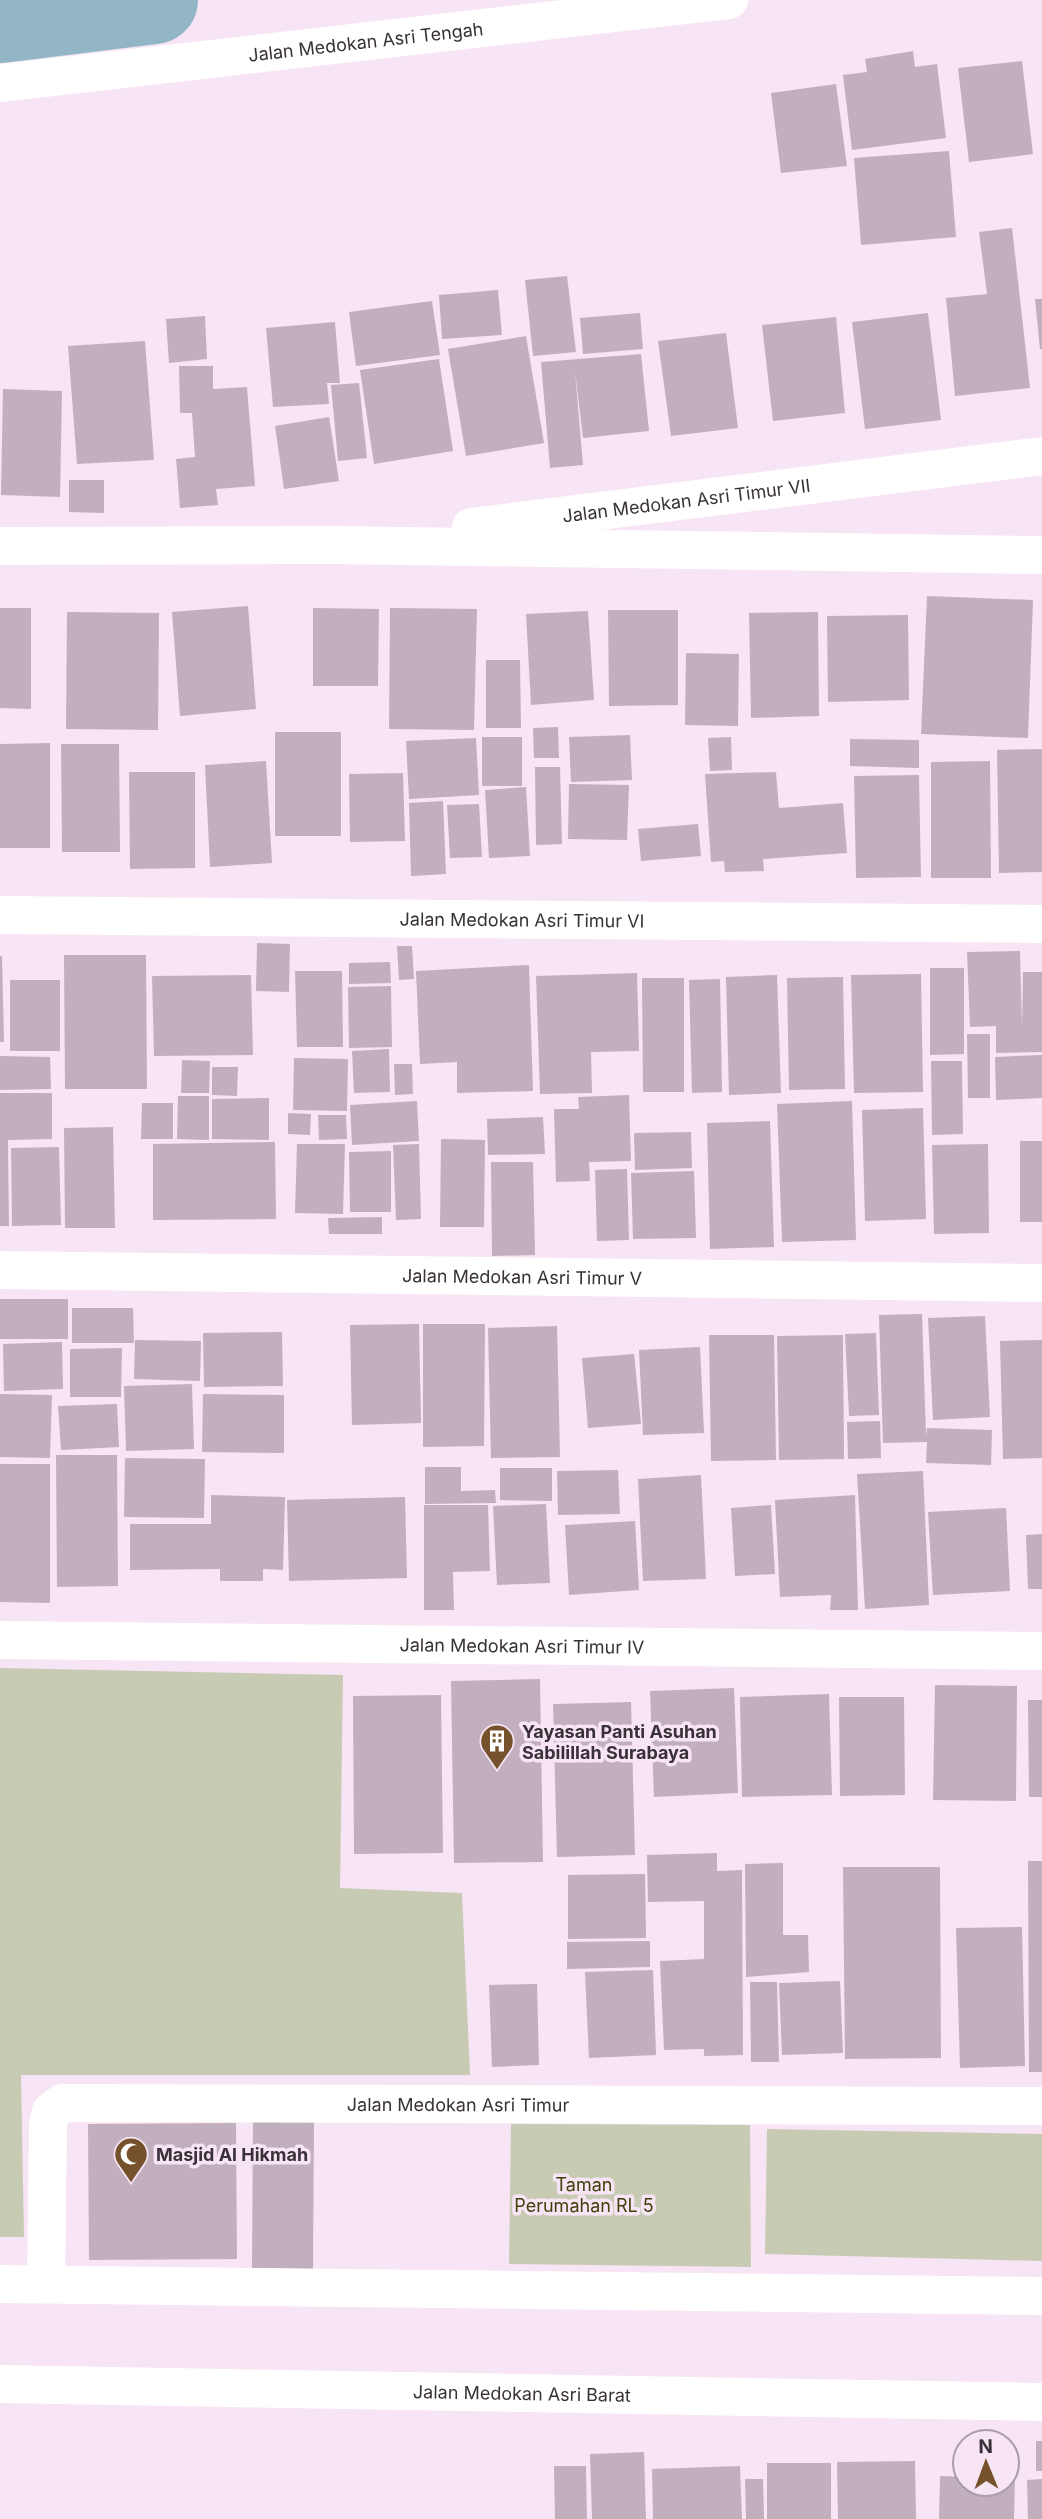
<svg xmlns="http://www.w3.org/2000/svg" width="1042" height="2519" font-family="Inter,sans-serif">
<rect width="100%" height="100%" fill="#f7e4f4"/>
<!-- green -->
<g fill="#c8cbb4">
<polygon points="0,1668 343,1675 340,1888 462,1893 470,2075 21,2075 24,2237 0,2237"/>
<polygon points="511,2124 750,2125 751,2267 509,2264"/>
<polygon points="767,2129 1042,2134 1042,2261 765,2254"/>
</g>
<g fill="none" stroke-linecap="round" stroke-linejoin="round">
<!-- river -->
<polyline stroke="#92b6c5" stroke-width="88" points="0,19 154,0"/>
</g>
<!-- building -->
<g fill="#c1afbe">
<polygon points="913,51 915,67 937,64 946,138 852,150 843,75 867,72 865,59"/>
<polygon points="1022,61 1033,154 969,162 958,68"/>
<polygon points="836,84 847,166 781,173 771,93"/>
<polygon points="949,151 956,237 861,245 854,158"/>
<polygon points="1012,228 1030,388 955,396 946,298 987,294 979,232"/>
<polygon points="567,276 576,352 533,356 525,280"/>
<polygon points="498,290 502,335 442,339 439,295"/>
<polygon points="1035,299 1042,299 1042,349 1040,349"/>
<polygon points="432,301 440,355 356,366 349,312"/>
<polygon points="640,313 643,349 583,354 580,318"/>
<polygon points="928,313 941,420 865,429 852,322"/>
<polygon points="205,316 207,359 169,363 166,319"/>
<polygon points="836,317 845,413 773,421 762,325"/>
<polygon points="335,322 340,383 327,383 329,404 273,407 266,328"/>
<polygon points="726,333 738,428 671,436 658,341"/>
<polygon points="526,336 544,443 466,456 448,349"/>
<polygon points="145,341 154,460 77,464 68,346"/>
<polygon points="641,354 649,431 583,438 575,371 583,465 550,468 541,362"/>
<polygon points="439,359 453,451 374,464 360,370"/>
<polygon points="179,366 213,366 213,389 247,387 255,486 216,489 218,505 180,508 176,459 195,457 192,413 180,413"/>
<polygon points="359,383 367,458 338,461 331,385"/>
<polygon points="3,389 62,391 60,497 1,495"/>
<polygon points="329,417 339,481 284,489 275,426"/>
<polygon points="69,480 104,480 104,513 69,512"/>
<polygon points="927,596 1033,600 1028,738 921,734"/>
<polygon points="248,606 256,709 180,716 172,612"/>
<polygon points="0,608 31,608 31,709 0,708"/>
<polygon points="313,608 379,609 378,686 313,686"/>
<polygon points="390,608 477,609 474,730 389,729"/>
<polygon points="608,610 678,610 678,705 609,706"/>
<polygon points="588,611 594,700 531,705 526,614"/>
<polygon points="67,612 159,613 158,730 66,729"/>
<polygon points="818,612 819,716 751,718 749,613"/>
<polygon points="908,615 909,700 828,702 827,616"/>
<polygon points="686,653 739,654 738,726 685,725"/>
<polygon points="486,660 520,660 521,728 486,728"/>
<polygon points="558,727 559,758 534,758 533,728"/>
<rect x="275" y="732" width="66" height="104"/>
<polygon points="630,735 632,780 571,782 569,737"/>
<rect x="482" y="737" width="40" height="49"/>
<polygon points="731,737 732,770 710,771 708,738"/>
<polygon points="476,738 479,795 409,799 406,741"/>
<polygon points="850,739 919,740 919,768 850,766"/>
<polygon points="50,743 50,848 0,848 0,744"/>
<polygon points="61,744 119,744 120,852 62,852"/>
<polygon points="1042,749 1042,872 999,873 997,750"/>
<polygon points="266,761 272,863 210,867 205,765"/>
<polygon points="990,761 991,878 931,878 931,762"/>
<polygon points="535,767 560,767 562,844 536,845"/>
<polygon points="129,772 195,772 195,868 130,869"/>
<polygon points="776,772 779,808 843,803 847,853 763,859 764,871 725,872 724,861 711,862 705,774"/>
<polygon points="403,773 405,841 350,842 349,774"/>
<polygon points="919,775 921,877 856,878 854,776"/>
<polygon points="569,784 629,785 627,840 568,839"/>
<polygon points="526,787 530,856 489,858 485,790"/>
<polygon points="443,801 446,874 411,876 409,803"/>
<polygon points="479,804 482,857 450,858 447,805"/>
<polygon points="698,824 701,856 641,861 638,829"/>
<polygon points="257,943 290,944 289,992 256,991"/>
<polygon points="397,946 412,946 414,979 399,980"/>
<polygon points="1020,951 1022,1027 1023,972 1042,972 1042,1052 996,1053 996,1026 970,1027 967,952"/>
<polygon points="64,955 146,955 147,1089 65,1089"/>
<polygon points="0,956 2,956 4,1042 0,1042"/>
<polygon points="390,962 391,983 349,984 349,963"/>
<polygon points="529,965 533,1091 457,1093 457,1062 420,1064 416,971"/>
<polygon points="930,968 964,968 964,1054 930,1055"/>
<polygon points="295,971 342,971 343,1047 297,1047"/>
<polygon points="637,973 639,1051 591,1052 592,1093 540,1094 536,976"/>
<polygon points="921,974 923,1092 854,1093 851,975"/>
<polygon points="251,975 253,1055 154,1056 152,976"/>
<polygon points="777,975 781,1093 729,1095 726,977"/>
<polygon points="843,977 845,1089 789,1090 787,978"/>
<polygon points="642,978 684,978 684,1092 643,1092"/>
<polygon points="720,979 722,1092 692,1093 689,980"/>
<rect x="10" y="980" width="50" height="71"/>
<polygon points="391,986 392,1047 349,1048 348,987"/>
<polygon points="967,1034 990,1034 990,1098 968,1098"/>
<polygon points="389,1049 390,1092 354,1093 352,1051"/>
<polygon points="1042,1055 1042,1098 996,1100 995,1057"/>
<polygon points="0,1056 50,1057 51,1089 0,1090"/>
<polygon points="294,1058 348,1059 347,1111 293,1110"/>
<polygon points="182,1060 210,1061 209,1093 181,1093"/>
<polygon points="931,1061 962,1061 963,1134 932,1135"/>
<polygon points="394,1064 412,1064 413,1094 395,1095"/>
<polygon points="212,1067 238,1067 237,1096 212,1095"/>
<polygon points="0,1093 52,1093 52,1139 8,1140 9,1226 0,1226"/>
<polygon points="629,1095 631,1161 589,1162 590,1181 556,1182 554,1109 579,1109 578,1097"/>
<polygon points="178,1096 209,1096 209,1140 177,1139"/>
<polygon points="269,1098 269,1140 212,1139 212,1099"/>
<polygon points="417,1101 419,1141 352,1145 350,1105"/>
<polygon points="852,1101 856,1240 782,1242 777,1104"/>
<polygon points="142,1103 173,1103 173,1139 141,1139"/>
<polygon points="923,1108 926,1219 865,1221 862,1110"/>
<polygon points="288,1113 311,1114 310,1135 288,1134"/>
<polygon points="318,1115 346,1115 347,1139 319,1140"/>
<polygon points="543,1117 545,1154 488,1155 487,1119"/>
<polygon points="770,1121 774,1247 710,1249 707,1123"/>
<polygon points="113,1127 115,1228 65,1228 64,1128"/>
<polygon points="691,1132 692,1168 635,1170 634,1133"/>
<polygon points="441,1139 485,1140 484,1227 440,1227"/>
<rect x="1020" y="1141" width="22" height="81"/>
<polygon points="275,1142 276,1219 153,1220 153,1144"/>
<polygon points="297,1144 345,1144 343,1214 295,1213"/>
<polygon points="419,1144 421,1219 396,1220 393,1145"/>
<polygon points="988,1144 989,1233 934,1234 932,1145"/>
<polygon points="59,1147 61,1225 12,1226 11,1148"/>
<polygon points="391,1151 391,1212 350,1212 349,1152"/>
<polygon points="491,1162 533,1162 535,1255 492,1256"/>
<polygon points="627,1169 629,1240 597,1241 595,1170"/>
<polygon points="694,1171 696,1238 633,1239 631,1173"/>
<polygon points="382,1217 382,1234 329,1234 328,1218"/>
<rect x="0" y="1299" width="68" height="40"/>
<polygon points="72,1308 133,1308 134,1343 72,1343"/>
<polygon points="922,1314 926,1436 927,1428 992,1430 991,1465 926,1463 927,1442 883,1443 879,1315"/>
<polygon points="985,1316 990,1417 933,1420 928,1318"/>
<polygon points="419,1324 421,1423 352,1425 350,1325"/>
<polygon points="423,1324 485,1324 484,1446 423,1447"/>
<polygon points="557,1326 560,1457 491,1458 488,1328"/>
<polygon points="282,1332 283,1386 204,1387 203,1333"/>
<polygon points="876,1333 879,1415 849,1416 845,1334"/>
<polygon points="709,1335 774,1335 776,1460 711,1461"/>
<polygon points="843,1335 844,1459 779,1460 777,1336"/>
<polygon points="135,1340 201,1341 200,1381 134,1379"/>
<polygon points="1042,1340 1042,1458 1003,1459 1000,1341"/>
<polygon points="62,1342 63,1389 4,1391 3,1344"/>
<polygon points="700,1347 704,1433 643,1435 639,1350"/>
<polygon points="122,1348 121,1397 70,1397 70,1349"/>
<polygon points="634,1354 641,1424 588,1428 582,1358"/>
<polygon points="192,1384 194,1449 126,1451 124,1386"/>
<polygon points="0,1394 52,1395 50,1458 0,1457"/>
<polygon points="203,1394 284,1395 284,1453 202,1452"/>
<polygon points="117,1404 119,1447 61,1450 58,1406"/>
<polygon points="880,1421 881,1458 848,1459 847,1422"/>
<polygon points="56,1455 117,1455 118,1586 57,1587"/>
<polygon points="125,1458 205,1459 204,1518 124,1517"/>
<polygon points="0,1464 50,1464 50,1603 0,1602"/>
<polygon points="425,1467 461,1467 461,1491 495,1490 496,1503 425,1504"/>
<polygon points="500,1468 552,1468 552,1501 500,1500"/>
<polygon points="618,1470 620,1514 558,1515 557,1471"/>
<polygon points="923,1471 929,1605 865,1609 857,1474"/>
<polygon points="701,1475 706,1579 643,1581 638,1479"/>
<polygon points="211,1495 285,1497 283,1570 263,1569 263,1581 220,1581 220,1569 130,1570 130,1524 211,1524"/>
<polygon points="855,1495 858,1610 830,1610 831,1595 780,1597 775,1500"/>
<polygon points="405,1497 407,1578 289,1581 287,1500"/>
<polygon points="546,1504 550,1583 497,1585 493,1506"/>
<polygon points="424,1505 488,1505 490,1571 453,1572 454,1610 424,1610"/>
<polygon points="771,1505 775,1574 735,1576 731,1508"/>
<polygon points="1006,1508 1010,1591 933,1595 928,1512"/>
<polygon points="635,1521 639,1590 569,1595 565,1525"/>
<polygon points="1042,1534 1042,1589 1028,1589 1026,1535"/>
<polygon points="540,1679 543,1862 454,1863 451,1681"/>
<polygon points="935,1685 1017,1686 1016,1801 933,1800"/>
<polygon points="734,1688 738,1793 654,1797 650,1691"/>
<polygon points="829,1694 832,1795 742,1797 740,1697"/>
<polygon points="441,1695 443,1853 354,1854 353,1696"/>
<polygon points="839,1697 904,1697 905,1795 840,1796"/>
<polygon points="1028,1700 1042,1700 1042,1797 1029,1797"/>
<polygon points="631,1702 635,1855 557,1857 553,1704"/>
<polygon points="717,1853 717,1871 742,1870 743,2055 704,2056 704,2049 664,2050 660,1961 704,1959 704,1901 648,1902 647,1855"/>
<polygon points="1028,1861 1042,1861 1042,2072 1029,2072"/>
<polygon points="783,1863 783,1935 808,1935 809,1972 746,1977 745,1864"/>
<polygon points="843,1867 940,1867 941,2058 845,2059"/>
<polygon points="645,1874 646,1938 568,1939 568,1875"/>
<polygon points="1022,1927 1025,2066 960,2068 956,1928"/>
<polygon points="650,1941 650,1967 567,1969 567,1942"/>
<polygon points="653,1970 656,2055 589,2058 585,1972"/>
<polygon points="840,1981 843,2053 782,2055 779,1983"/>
<polygon points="750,1982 777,1982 779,2062 751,2062"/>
<polygon points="537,1984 539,2065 492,2067 489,1985"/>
<polygon points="253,2120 314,2120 313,2269 252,2268"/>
<polygon points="236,2123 237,2259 89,2260 88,2124"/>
<rect x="1036" y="2441" width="6" height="30"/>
<polygon points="644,2452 646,2519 592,2519 590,2454"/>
<polygon points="915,2461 916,2519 838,2519 837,2462"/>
<rect x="767" y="2463" width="64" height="56"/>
<polygon points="554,2466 586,2466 587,2519 555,2519"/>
<polygon points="740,2466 742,2519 653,2519 652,2469"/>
<polygon points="940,2476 965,2477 965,2484 1007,2484 1007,2477 1015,2477 1014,2519 939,2519"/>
<polygon points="745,2479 763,2479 764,2519 746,2519"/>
<polygon points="1042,2479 1042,2519 1028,2519 1027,2480"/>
</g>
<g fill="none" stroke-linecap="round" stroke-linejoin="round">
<!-- minor -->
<g stroke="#fff" stroke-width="38">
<path id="s1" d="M471,527L1042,456"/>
<polyline points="0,546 331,545 1042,555"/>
<path id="s2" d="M0,915L1042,924"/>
<path id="s3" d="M0,1270L1042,1283"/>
<path id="s4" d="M0,1640L1042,1651"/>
<polyline points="0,2284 1042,2296"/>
<path id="s5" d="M46,2284L48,2125L51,2111L62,2103L1042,2106"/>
<path id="s6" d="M0,2384L1042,2402"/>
</g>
<!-- tertiary -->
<path stroke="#fff" stroke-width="38" id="s7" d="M0,83L729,0"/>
</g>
<!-- icons -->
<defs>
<g id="building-pin" transform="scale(1.75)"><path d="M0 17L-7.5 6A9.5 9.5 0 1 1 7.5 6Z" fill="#75522b" stroke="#f7e4f4"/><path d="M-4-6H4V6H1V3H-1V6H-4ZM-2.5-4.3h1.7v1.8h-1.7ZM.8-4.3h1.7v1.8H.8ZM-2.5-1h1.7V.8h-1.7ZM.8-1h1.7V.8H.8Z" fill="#fff"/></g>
<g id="mosque-pin" transform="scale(1.75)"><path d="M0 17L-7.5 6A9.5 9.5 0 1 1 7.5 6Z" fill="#75522b" stroke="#f7e4f4"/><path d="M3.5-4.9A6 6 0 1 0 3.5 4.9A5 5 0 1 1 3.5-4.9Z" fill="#fff"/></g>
</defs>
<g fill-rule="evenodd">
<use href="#building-pin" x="497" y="1741"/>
<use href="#mosque-pin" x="131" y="2154"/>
</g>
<g text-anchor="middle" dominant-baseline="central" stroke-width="7" stroke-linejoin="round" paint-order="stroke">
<!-- street labels -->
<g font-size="18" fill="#383137" stroke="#f7e4f4">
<text stroke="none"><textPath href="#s7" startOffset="368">Jalan Medokan Asri Tengah</textPath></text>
<text stroke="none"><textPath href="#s1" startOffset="217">Jalan Medokan Asri Timur VII</textPath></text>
<text stroke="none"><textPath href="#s2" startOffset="522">Jalan Medokan Asri Timur VI</textPath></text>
<text stroke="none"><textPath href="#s3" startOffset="522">Jalan Medokan Asri Timur V</textPath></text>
<text stroke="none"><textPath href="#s4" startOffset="522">Jalan Medokan Asri Timur IV</textPath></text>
<text stroke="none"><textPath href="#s5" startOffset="583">Jalan Medokan Asri Timur</textPath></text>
<text stroke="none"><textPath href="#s6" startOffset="522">Jalan Medokan Asri Barat</textPath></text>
</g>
<!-- poi labels -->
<g font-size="18" font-weight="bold" fill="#383137" stroke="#f7e4f4" text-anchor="start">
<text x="522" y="1731">Yayasan Panti Asuhan<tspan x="522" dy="21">Sabilillah Surabaya</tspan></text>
<text x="156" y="2154">Masjid Al Hikmah</text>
</g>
<!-- park labels -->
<g font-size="18" fill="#3e4109" stroke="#f7e4f4">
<text x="584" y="2184">Taman<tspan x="584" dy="21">Perumahan RL 5</tspan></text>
</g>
</g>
<!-- north arrow -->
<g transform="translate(986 2463) rotate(359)"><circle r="33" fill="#f7e4f4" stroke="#ab9ca8" stroke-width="2"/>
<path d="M0-5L12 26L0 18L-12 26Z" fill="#75522b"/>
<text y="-10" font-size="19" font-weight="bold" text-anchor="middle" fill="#383137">N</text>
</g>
</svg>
